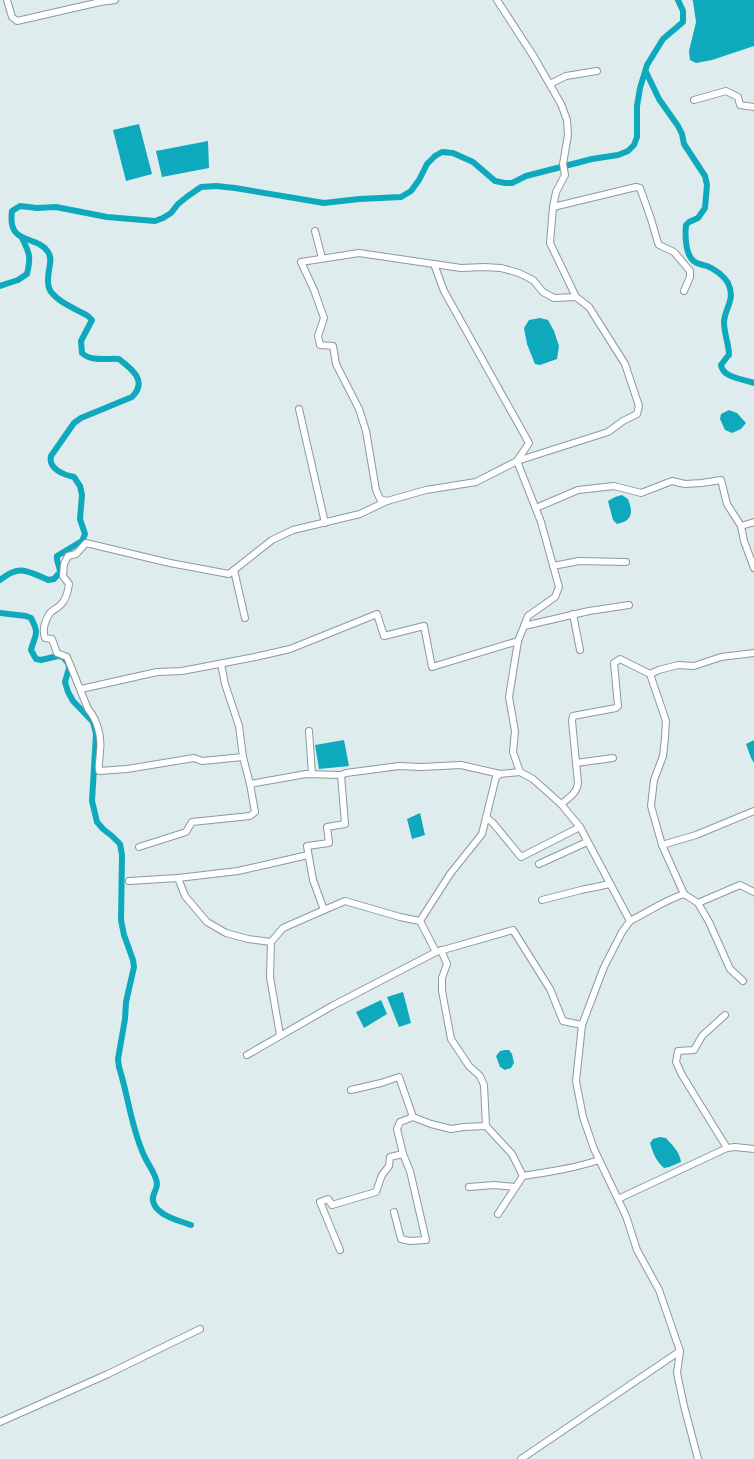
<svg xmlns="http://www.w3.org/2000/svg" width="754" height="1459" font-family="'DejaVu Sans',sans-serif">
<rect width="100%" height="100%" fill="#deecee"/>
<!-- water -->
<g fill="#0fa9bd">
<polygon points="692,0 754,0 754,46 712,60 696,63 690,60 689,51 696,22 693,1"/>
<polygon points="139,124 152,174 126,181 113,130"/>
<polygon points="208,141 209,168 162,177 156,151"/>
<polygon points="540,318 548,320 554,331 559,346 557,359 540,365 535,364 527,344 524,328 529,320"/>
<polygon points="729,410 737,413 746,423 741,429 732,433 725,430 720,419 721,414"/>
<path d="M622,495L628,499C633,512 633,521 617,524L613,520L608,501L615,497Z"/>
<polygon points="344,740 349,766 319,769 315,745"/>
<polygon points="754,740 754,763 751,758 746,744"/>
<polygon points="420,813 425,835 412,839 407,819"/>
<polygon points="403,992 411,1023 399,1027 387,997"/>
<polygon points="381,1000 387,1014 364,1028 356,1012"/>
<polygon points="505,1050 509,1050 512,1054 514,1063 511,1068 505,1070 500,1067 496,1056 500,1051"/>
<path d="M660,1137L666,1138C672,1145 680,1152 681,1162L669,1167L664,1168C656,1161 653,1153 650,1143L653,1139Z"/>
</g>
<g fill="none" stroke-linecap="round" stroke-linejoin="round">
<!-- canal -->
<g stroke="#0fa9bd" stroke-width="6">
<path d="M646,72L659,99L678,126L682,134L684,144L705,176L707,185L705,208L698,218L689,222L686,225C685,235 685,256 695,262C698,264 703,265 707,266C715,269 724,276 728,283C736,300 725,307 724,322C724,334 729,344 729,355L727,357L721,365C723,378 743,379 754,383"/>
<path d="M0,286L18,280L27,274C31,257 30,254 22,238"/>
<path d="M0,580C19,564 28,571 48,580L54,579L60,572C60,566 56,562 57,556L82,541L85,534L80,519L82,495L80,486L74,477C64,475 48,469 51,456L74,423L81,418L132,397C148,381 132,369 119,359C107,358 91,362 82,353L81,341L92,320L88,316C78,310 53,300 49,288C47,282 48,276 49,270C50,264 52,257 48,252C36,234 7,246 12,211L20,206L37,208L56,207L107,217L155,221L163,218L171,213L178,204L188,196L201,187L216,186L235,188L324,203L359,199L401,197L411,191L419,180L427,164L435,156L442,152L453,153L473,162L495,181L505,183H512L526,176L592,159L618,155L628,151L634,145L637,137V106L640,88L647,65L663,39L683,22V11L678,0"/>
<path d="M0,613L26,616L31,618C40,635 35,634 31,650L36,659L41,660L58,656L63,657L68,663L69,668L65,682L68,692L73,701L93,722L96,734L92,801L97,822L103,829L112,836L120,844L122,855L121,920L124,935L133,960L134,967L126,1002L125,1019L118,1059L119,1067C128,1095 131,1126 143,1153C146,1162 157,1175 157,1184C157,1191 150,1196 154,1204C159,1216 180,1221 191,1225"/>
</g>
<!-- minor casing -->
<g stroke="#8d999b" stroke-width="8">
<g id="minor">
<polyline points="7,0 12,17 17,21 100,2 115,0"/>
<polyline points="497,0 534,57 561,104 567,120 568,135 563,164 565,175 556,192 553,207 550,243 576,297 589,307 625,364 639,406 637,414 623,421 608,432 517,461 541,522 559,587 555,597 528,616 518,641 509,697 515,731 513,752 520,772 533,779 561,804 580,827 630,921 622,932 604,967 582,1025 576,1081 583,1117 594,1149 626,1216 637,1250 659,1290 680,1351 677,1373 684,1406 698,1459"/>
<polyline points="550,84 566,76 597,71"/>
<polyline points="694,100 726,91 738,97 740,105 754,107"/>
<polyline points="553,207 636,187 640,188 651,219 658,243 659,245 674,252 690,271 690,277 684,291"/>
<polyline points="315,231 322,258"/>
<path d="M434,264L444,291L529,443L517,461L476,482L426,490L387,501L360,514L293,530L272,540L229,574L170,563L86,543L76,554L68,556L64,564L63,576L69,584C68,591 67,597 63,602C60,607 54,609 50,613C45,620 42,630 45,638L52,639L57,653L67,657L88,709C97,719 102,737 100,751C100,758 98,763 99,771L127,769L194,758L202,761L243,757L250,784L306,774L341,775L346,773L399,766L421,767L461,765L500,774"/>
<polyline points="299,409 325,523"/>
<polyline points="387,501 380,499 376,490 366,431 359,409 336,364 333,346 320,345 318,336 324,318 314,290 301,262 359,253 461,268 484,267 501,268 519,273 533,280 543,292 554,298 576,297"/>
<polyline points="536,508 578,490 614,486 641,493 672,481 685,484 702,483 721,480 727,504 741,526 754,522"/>
<polyline points="741,526 744,541 754,568"/>
<polyline points="553,566 579,561 626,562"/>
<polyline points="234,570 245,618"/>
<polyline points="573,614 580,650"/>
<polyline points="524,626 589,611 629,605"/>
<polyline points="221,664 225,684 239,726 243,757"/>
<polyline points="650,674 666,721 665,738 663,756 654,780 651,806 662,845 684,894"/>
<polyline points="81,689 157,672 182,671 255,657 290,649 377,614 384,636 424,626 432,667 518,641"/>
<polyline points="309,731 312,774"/>
<polyline points="576,763 613,758"/>
<path d="M561,804C569,798 577,793 578,783L572,721L573,716L616,708L618,706L614,663L620,659L650,674L659,670L678,665L694,666L721,657L754,653"/>
<polyline points="486,817 493,823 521,857 580,827"/>
<polyline points="662,845 696,835 754,811"/>
<polyline points="139,847 186,832 192,822 250,816 255,812 250,784"/>
<polyline points="539,864 587,842"/>
<polyline points="178,878 185,896 207,922 226,933 248,939 271,942"/>
<polyline points="129,881 178,878 238,871 308,855"/>
<polyline points="542,900 581,890 610,884"/>
<polyline points="698,903 709,922 730,969 743,981"/>
<polyline points="324,910 345,901 400,917 420,921"/>
<path d="M630,921C648,912 665,900 684,894L698,903L740,885L754,892"/>
<polyline points="441,950 447,964 442,978 442,991 451,1039 469,1066 480,1076 484,1085 486,1126 512,1154 523,1176"/>
<polyline points="436,952 420,921 450,874 482,834 496,777 500,774 520,772"/>
<polyline points="725,1015 702,1036 694,1050 678,1051 676,1062 682,1075 727,1148"/>
<polyline points="280,1035 270,977 271,942 283,928 324,910 313,880 307,846 329,843 327,827 345,824 341,775"/>
<polyline points="247,1055 332,1006 436,952 513,930 550,989 563,1021 582,1025"/>
<polyline points="351,1090 381,1083 399,1077 413,1117 431,1124 451,1129 464,1127 486,1126"/>
<polyline points="469,1187 494,1185 515,1187"/>
<polyline points="618,1199 727,1148 735,1147 754,1149"/>
<polyline points="394,1212 401,1239 410,1241 426,1240 410,1171 403,1154"/>
<path d="M498,1214L523,1176C549,1172 575,1168 599,1160"/>
<polyline points="340,1250 320,1202 328,1199 332,1205 376,1192 382,1175 389,1166 390,1157 403,1154 397,1129 400,1122 413,1117"/>
<polyline points="0,1422 108,1374 200,1329"/>
<polyline points="521,1459 680,1351"/>
</g>
</g>
<!-- minor -->
<use href="#minor" stroke="#fff" stroke-width="6"/>
</g>
</svg>
